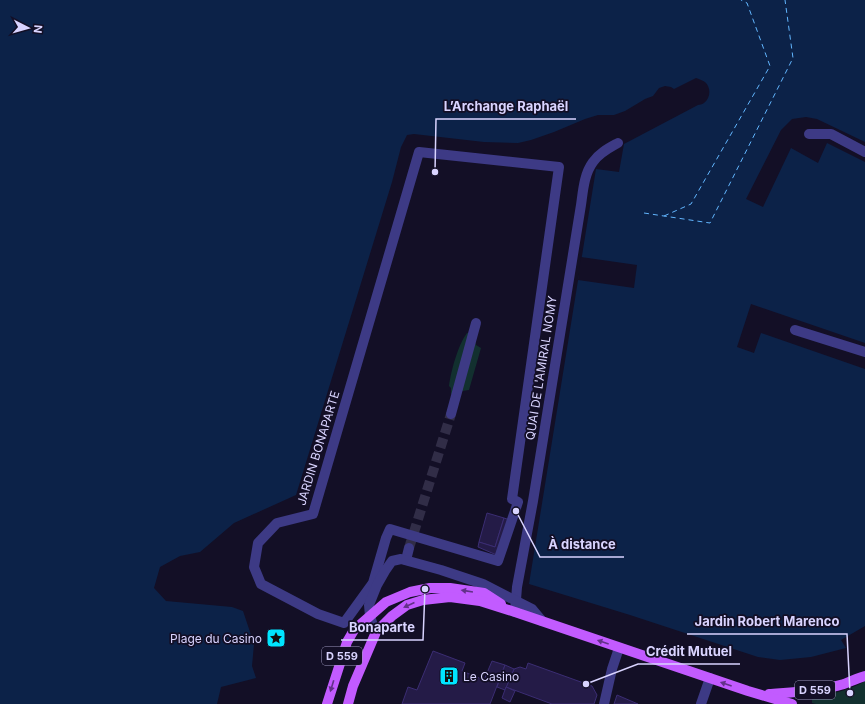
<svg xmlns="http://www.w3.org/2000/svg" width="865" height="704" font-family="Inter,sans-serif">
<rect width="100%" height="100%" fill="#130f26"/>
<!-- green -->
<g fill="#12302f">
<path d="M467,333H472L475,338L476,345L481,348L469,390L462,391L454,397L451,394V388L449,386C451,371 458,345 467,333Z"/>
<path d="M865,681V704H816L812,703V697C830,694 849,691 865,681Z"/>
</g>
<!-- water -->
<path fill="#0c2248" d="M0,0H865V142L817,119L806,117L792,119L781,130L746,199L763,207L791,148L818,163L827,143L865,162V343L751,304L737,347L754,353L761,333L865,369V626L841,640L846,648L811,657L780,660L758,657L630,615L529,584L596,169L619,172L624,144L698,105C699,105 703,104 704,103C711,98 711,87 705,82C702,80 699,79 696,78L674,89L671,87L665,86L659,88L653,96L645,99L625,111L614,115H598L585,119L554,132L531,140L518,143L484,142L414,134L407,135L401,147L392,182L296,495L234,523L200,552L180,556L160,567L154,588L166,601L232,607L243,611L254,644L252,666L256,678L221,687L217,704H0Z"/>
<!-- pier -->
<polygon fill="#130f26" points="581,257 637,265 634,288 578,280"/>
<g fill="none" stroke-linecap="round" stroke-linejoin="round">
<!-- ferry -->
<g stroke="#62b6ff" stroke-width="1" stroke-dasharray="5 4" stroke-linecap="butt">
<polyline points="644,213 710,223 793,58 785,0"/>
<polyline points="664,216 691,204 770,66 747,3 741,0"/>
</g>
</g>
<!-- building -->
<g fill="#241b47" stroke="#3b2d73">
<polygon points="487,513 504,518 495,547 479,542"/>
<polygon points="504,518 510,520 499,556 478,547 479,542 495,547"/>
<polygon points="433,651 465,663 462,671 484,680 492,661 505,665 490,704 402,704 408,687 417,690"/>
<polygon points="528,663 592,686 597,695 594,704 552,704 506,687 514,669 520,667 526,669"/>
<polygon points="505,665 514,669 505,690 497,687"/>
<polygon points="506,687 515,691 510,702 502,698"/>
<polygon points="617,695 638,704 614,704"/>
</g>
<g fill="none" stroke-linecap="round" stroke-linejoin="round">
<!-- minor-tunnel -->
<polyline stroke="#312d47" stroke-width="10" stroke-dasharray="10 5" stroke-linecap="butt" points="409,548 451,414"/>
<!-- minor -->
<g stroke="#3d3a85" stroke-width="10">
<polyline points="809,134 831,134 865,152"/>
<polygon points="419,152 559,167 512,499 518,502 498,561 390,529 386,538 373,583 344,623 318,614 261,584 254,567 258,543 277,523 313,514"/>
<polyline points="795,330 865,352"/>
<polyline points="451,414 476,323"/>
<polyline points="406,560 409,548"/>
<path d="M515,612L517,587L533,501L581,205C583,191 584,174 593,162C599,153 609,148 618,143"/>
<polyline points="376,632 374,629 370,616 369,605 377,585 385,571 392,561 401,559 441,570 483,584 532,609 542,621"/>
<polyline points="604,704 612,669 619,648"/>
<polyline points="701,704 710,678"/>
</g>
<!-- major -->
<g stroke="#c25bff" stroke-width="10">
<path d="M769,694C794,692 820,691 844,684C851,681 858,678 865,676"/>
<polyline points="327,704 347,642 354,630 386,602 410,592 430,588 450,588 484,593 501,604"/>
<polyline points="348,704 353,686 376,632 392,616 407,605 423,600 450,597 480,601 515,612 748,691 792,704"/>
</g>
</g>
<!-- one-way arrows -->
<defs><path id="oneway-solid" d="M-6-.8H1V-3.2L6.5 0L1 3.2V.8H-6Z"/></defs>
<g fill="#623188">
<use href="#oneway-solid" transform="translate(467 591) rotate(-171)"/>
<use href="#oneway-solid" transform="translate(409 605) rotate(156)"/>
<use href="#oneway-solid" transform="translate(603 642) rotate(-161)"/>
<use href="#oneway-solid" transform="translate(726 684) rotate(-161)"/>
<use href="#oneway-solid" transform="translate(332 686) rotate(107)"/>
</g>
<!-- icons -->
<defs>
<g id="sight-square" transform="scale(1)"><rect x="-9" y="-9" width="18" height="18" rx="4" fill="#00e5ff" stroke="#130f26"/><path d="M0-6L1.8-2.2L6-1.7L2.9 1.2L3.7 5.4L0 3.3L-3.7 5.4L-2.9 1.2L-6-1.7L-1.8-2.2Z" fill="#111"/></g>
<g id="building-square" transform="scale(1)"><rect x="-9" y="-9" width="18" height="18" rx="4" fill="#00e5ff" stroke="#130f26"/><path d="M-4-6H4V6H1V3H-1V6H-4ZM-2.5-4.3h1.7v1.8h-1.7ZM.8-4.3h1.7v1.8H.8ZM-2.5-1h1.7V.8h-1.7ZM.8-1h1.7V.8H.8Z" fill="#111"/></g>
</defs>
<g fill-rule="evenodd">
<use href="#sight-square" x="276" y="638"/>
<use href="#building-square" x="449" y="676"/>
</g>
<g text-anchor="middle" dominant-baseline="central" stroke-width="3.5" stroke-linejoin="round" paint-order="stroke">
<!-- shield labels -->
<g fill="#130f26" stroke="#9e99be" stroke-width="1">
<rect x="322" y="647" width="40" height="18" rx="3"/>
<rect x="795" y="681" width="40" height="18" rx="3"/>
</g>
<g font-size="11" font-weight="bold" fill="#d9d4ff">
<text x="342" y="656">D 559</text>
<text x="815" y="690">D 559</text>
</g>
<!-- street labels -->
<g font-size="12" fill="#d9d4ff" stroke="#130f26">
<text transform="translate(541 368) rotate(-81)">QUAI DE L'AMIRAL NOMY</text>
<text transform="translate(318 448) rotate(-73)">JARDIN BONAPARTE</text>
</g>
<!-- poi labels -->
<g font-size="12" fill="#d9d4ff" stroke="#130f26" text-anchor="end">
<text x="262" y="638">Plage du Casino</text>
<text x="463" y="676" text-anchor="start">Le Casino</text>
</g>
</g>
<!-- callouts -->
<path fill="none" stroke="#d9d4ff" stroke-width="1.5" d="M435 172L436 119H576M516 511L540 557H624M850 693L847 634H687M425 589L423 640H341M586 684L638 664H740"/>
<g fill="#d9d4ff" stroke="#130f26" stroke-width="1.5">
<circle cx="435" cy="172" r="4"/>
<circle cx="516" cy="511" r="4"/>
<circle cx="850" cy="693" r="4"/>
<circle cx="425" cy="589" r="4"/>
<circle cx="586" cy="684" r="4"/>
</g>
<g font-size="13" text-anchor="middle" font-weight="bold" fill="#d9d4ff" stroke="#130f26" stroke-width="3.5" stroke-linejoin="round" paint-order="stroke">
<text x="506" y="111">L’Archange Raphaël</text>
<text x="582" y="549">À distance</text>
<text x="767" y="626">Jardin Robert Marenco</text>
<text x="382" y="632">Bonaparte</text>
<text x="689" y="656">Crédit Mutuel</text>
</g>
<!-- north arrow -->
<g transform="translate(28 28) rotate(96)" stroke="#130f26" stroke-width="3" paint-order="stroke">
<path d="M0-3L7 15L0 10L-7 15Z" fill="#d9d4ff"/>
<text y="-6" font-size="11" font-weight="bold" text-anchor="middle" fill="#d9d4ff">N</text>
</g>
</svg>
